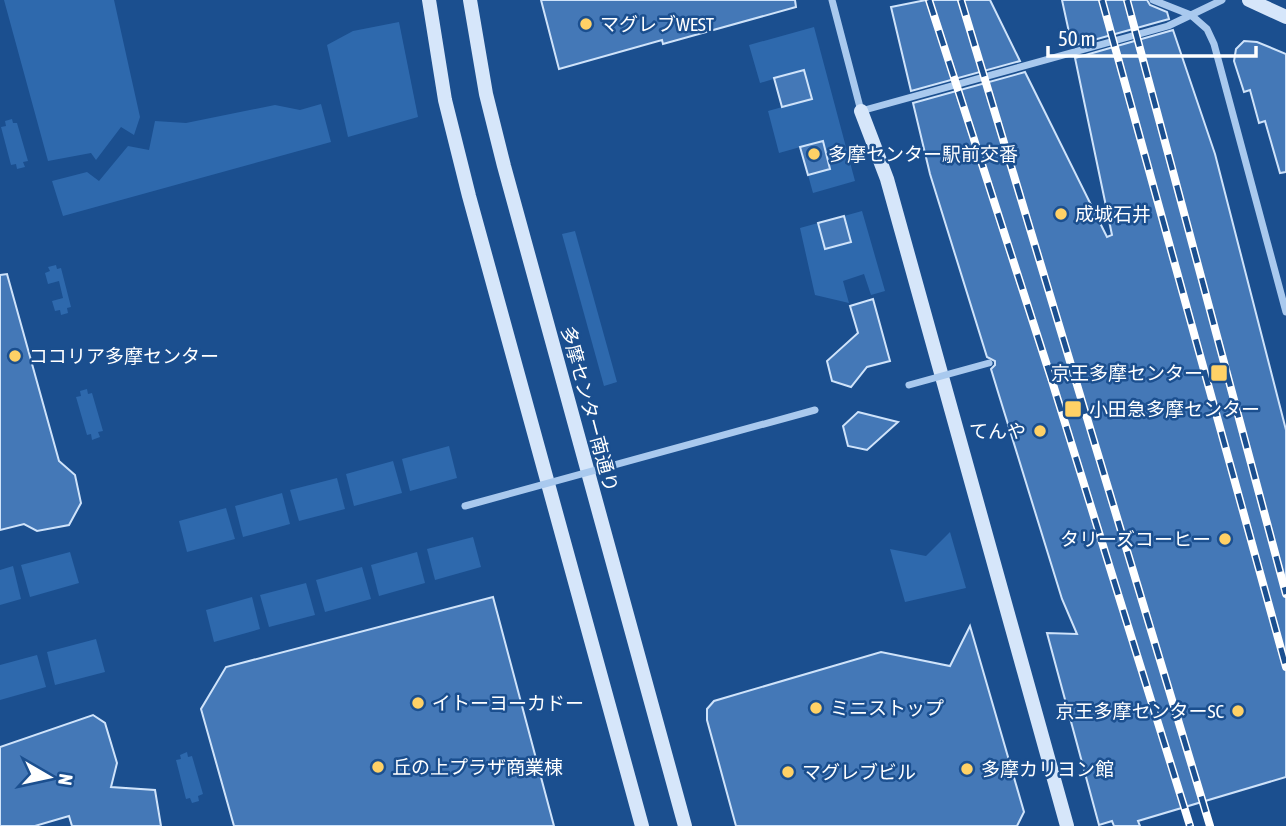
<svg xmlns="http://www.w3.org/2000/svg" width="1286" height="826" font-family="'Asap Condensed','Noto Sans JP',sans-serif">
<rect width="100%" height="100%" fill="#1b4f8f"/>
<!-- green -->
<g fill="#2e69ad">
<polygon points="4,0 114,0 140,117 134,135 121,127 96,160 91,153 48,161"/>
<polygon points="399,22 418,117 348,137 327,45 353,31"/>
<polygon points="814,27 855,181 813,193 808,175 830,168 822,141 779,153 768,111 811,99 803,70 760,83 749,45"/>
<polygon points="321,104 331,142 63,216 52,181 87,172 99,181 128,146 149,150 155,121 186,123 275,105 300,110"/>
<polygon points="12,119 13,123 17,123 28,161 23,162 25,167 17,169 16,164 11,165 1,127 6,126 5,121"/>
<polygon points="862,211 885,291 871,295 864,274 843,281 849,303 815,295 800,228 818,223 826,249 851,242 844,216"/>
<polygon points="575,231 617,382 604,386 562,234"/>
<polygon points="56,265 57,269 61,268 71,307 67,308 68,313 61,315 60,310 55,311 52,301 63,298 59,281 48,284 45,273 50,271 48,267"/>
<polygon points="87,389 88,394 92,393 103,431 98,432 100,437 92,440 91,434 87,435 76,397 81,396 80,391"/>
<polygon points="449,446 457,478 410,491 402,459"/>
<polygon points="393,461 402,493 354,506 346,474"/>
<polygon points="337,478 345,509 299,521 290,490"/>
<polygon points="282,493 290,524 243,537 235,506"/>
<polygon points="226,508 235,539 187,552 179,521"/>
<polygon points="950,532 966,588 905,602 890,549 926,556"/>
<polygon points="473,537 481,567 435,580 427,549"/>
<polygon points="70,552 79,583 30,597 21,565"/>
<polygon points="417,552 425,583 379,596 371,565"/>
<polygon points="13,566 21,599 0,605 0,570"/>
<polygon points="362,567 371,599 325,612 316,580"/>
<polygon points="306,583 315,615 269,627 260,595"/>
<polygon points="252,597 260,629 214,642 206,610"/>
<polygon points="96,639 105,672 55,685 47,652"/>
<polygon points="37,655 46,687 0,700 0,665"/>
<polygon points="187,752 188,757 192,756 203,794 198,796 199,801 192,803 190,798 186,799 176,760 181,759 180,755"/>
</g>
<!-- building -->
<g fill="#4478b7" stroke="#cfe3fa" stroke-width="2">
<polygon points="541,0 795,0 796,7 663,44 662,40 559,69"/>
<polygon points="926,0 990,0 1020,61 911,91 891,7"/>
<polygon points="1062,0 1147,0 1150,5 1167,12 1169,19 1072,46"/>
<polygon points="1173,30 1215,154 1286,430 1286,777 1138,821 1140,826 1114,826 1112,821 1099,825 1047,633 1077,634 1062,599 998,392 991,369 995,365 995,361 987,357 930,174 913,103 1025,72 1107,237 1112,235 1075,58"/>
<polygon points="1244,41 1257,42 1286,54 1286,172 1280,173 1265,121 1259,123 1250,90 1244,92 1234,61 1236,49"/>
<polygon points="804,70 812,99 782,107 774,78"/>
<polygon points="823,141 830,169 808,175 800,147"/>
<polygon points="844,216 851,242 825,249 818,223"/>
<polygon points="7,274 59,461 75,475 81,503 69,525 37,531 24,524 0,530 0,275"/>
<polygon points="873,299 890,361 867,367 851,387 832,381 827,361 858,333 850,306"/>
<polygon points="858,412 898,422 867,450 848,446 843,426"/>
<polygon points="493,597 554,826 234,826 201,709 226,667"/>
<polygon points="970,626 1024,812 1017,826 736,826 707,720 707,709 714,701 881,652 950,666"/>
<polygon points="93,715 105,723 117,763 111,787 155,790 161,826 72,826 69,816 35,826 0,826 0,747"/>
</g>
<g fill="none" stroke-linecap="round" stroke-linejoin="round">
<!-- street -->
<g stroke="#a9c9ee" stroke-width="7">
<polyline points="832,0 861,111 1168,26 1191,15 1207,29 1214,44 1286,312"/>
<polyline points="1153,0 1191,15 1222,0"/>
</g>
<!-- secondary -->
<g stroke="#d6e6fa" stroke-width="14">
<polyline points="429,0 445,100 469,196 642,826"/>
<polyline points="470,0 486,94 504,166 685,826"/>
<polyline points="1249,0 1286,17"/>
<polyline points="861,111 887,179 1067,826"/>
</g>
<!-- rail casing -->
<g stroke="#fff" stroke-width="8">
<g id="rail">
<polyline points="929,0 1052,381 1190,826"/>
<polyline points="961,0 1210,826"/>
<polyline points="1102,0 1286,667"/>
<polyline points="1127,0 1286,594"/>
</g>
</g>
<!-- rail -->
<use href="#rail" stroke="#1b4f8f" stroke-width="5" stroke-dasharray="16" stroke-linecap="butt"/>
<!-- street-bridge -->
<g stroke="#a9c9ee" stroke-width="7">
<polyline points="909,385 989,363"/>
<polyline points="465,506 815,410"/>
</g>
</g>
<!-- markers -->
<g fill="#ffd166" stroke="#1b4f8f" stroke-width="2.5">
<circle cx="586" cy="24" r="7"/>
<circle cx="814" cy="154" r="7"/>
<circle cx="1061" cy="214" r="7"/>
<circle cx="15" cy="356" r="7"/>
<rect x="1210" y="364" width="18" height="18" rx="3.5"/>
<rect x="1064" y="400" width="18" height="18" rx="3.5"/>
<circle cx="1040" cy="431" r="7"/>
<circle cx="1225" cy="539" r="7"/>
<circle cx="418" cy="703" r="7"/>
<circle cx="816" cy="708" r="7"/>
<circle cx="1238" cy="711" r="7"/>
<circle cx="378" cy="767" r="7"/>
<circle cx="967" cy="769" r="7"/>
<circle cx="788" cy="772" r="7"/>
</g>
<g text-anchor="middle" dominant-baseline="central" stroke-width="5" stroke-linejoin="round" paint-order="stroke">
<!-- poi labels -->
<g font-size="19" fill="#fff" stroke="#1b4f8f" text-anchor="start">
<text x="600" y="24">マグレブWEST</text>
<text x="828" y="154">多摩センター駅前交番</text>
<text x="1075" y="214">成城石井</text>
<text x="29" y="356">ココリア多摩センター</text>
<text x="1203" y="373" text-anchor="end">京王多摩センター</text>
<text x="1089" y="409">小田急多摩センター</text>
<text x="1026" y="431" text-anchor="end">てんや</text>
<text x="1211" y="539" text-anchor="end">タリーズコーヒー</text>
<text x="432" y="703">イトーヨーカドー</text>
<text x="830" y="708">ミニストップ</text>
<text x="1224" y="711" text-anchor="end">京王多摩センターSC</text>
<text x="392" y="767">丘の上プラザ商業棟</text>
<text x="981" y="769">多摩カリヨン館</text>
<text x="802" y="772">マグレブビル</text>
</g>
<!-- street labels -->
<g font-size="19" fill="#fff" stroke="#1b4f8f">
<text transform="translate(590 409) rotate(75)">多摩センター南通り</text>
</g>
</g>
<!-- north arrow -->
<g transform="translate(49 777) rotate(99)" stroke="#1b4f8f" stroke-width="5" paint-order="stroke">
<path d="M0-5L12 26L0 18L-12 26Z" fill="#ffffff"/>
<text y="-10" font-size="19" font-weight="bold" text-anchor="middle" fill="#ffffff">N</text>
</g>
<!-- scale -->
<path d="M1048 46v10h208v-10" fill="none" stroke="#ffffff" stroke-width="3.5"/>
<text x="1058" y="46" font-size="21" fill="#ffffff" stroke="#1b4f8f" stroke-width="5" paint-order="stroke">50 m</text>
</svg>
